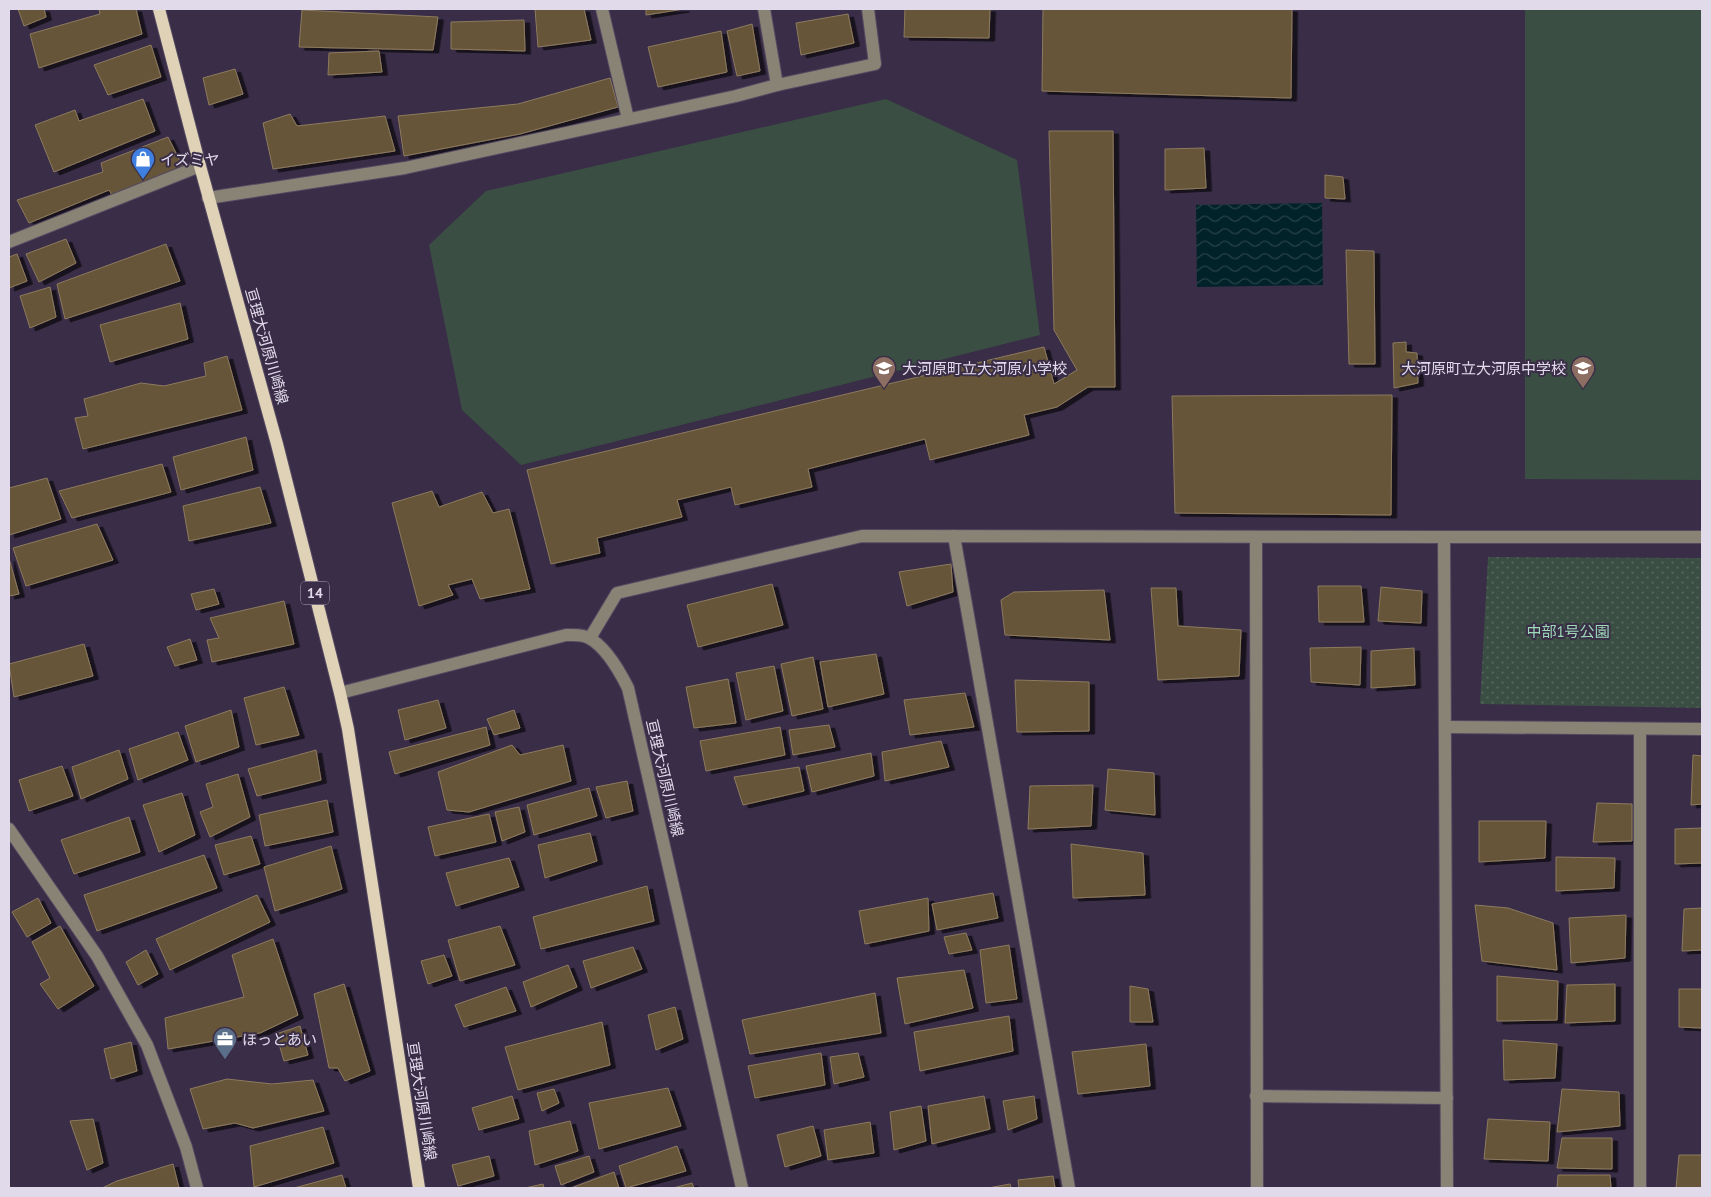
<svg xmlns="http://www.w3.org/2000/svg" width="1711" height="1197" font-family="'PT Sans','Noto Sans JP',sans-serif">
<defs>
<pattern id="grass-dots" width="8" height="8" patternUnits="userSpaceOnUse" patternTransform="scale(1.25)"><rect width="8" height="8" fill="#3b4e43"/><path d="M2 2h.1M6 6h.1" fill="none" stroke="#57675e" stroke-width="1.8" stroke-linecap="round"/></pattern>
<pattern id="water-waves" width="16" height="10" patternUnits="userSpaceOnUse" patternTransform="scale(1.25)"><rect width="16" height="10" fill="#022229"/><path d="M0 5q4-4 8 0t8 0" fill="none" stroke="#274248"/></pattern>
<filter id="shadow"><feDropShadow dx="5.5" dy="3" stdDeviation="0" flood-color="#0009"/></filter>
</defs>
<rect width="100%" height="100%" fill="#392d47"/>
<!-- grass -->
<polygon fill="url(#grass-dots)" points="1488,557 1702,558 1702,708 1480,704"/>
<!-- garden -->
<g fill="#3b4e43">
<polygon points="1525,9 1702,9 1702,480 1525,479"/>
<polygon points="886,99 1017,160 1040,335 521,465 462,410 429,245 486,191"/>
</g>
<!-- water -->
<polygon fill="url(#water-waves)" points="1322,203 1323,285 1197,287 1196,205"/>
<!-- building -->
<g fill="#665437" stroke="#8d7b5f" filter="url(#shadow)">
<polygon points="18,9 44,9 46,17 24,26"/>
<polygon points="99,9 136,9 142,34 39,68 30,34 100,14"/>
<polygon points="535,9 584,9 591,40 538,47"/>
<polygon points="646,9 684,9 646,15"/>
<polygon points="905,9 990,9 989,38 904,37"/>
<polygon points="1043,9 1292,9 1291,98 1042,91"/>
<polygon points="302,10 438,17 433,50 299,47"/>
<polygon points="848,14 854,43 801,55 796,23"/>
<polygon points="524,20 525,51 451,49 451,22"/>
<polygon points="752,24 760,71 737,76 727,31"/>
<polygon points="721,31 727,72 658,87 648,47"/>
<polygon points="151,45 161,77 108,95 94,65"/>
<polygon points="379,51 382,72 328,75 329,53"/>
<polygon points="235,69 243,94 209,105 203,78"/>
<polygon points="610,78 618,107 520,134 404,156 398,116 518,104"/>
<polygon points="143,99 155,131 54,172 35,125 75,110 79,121"/>
<polygon points="290,114 297,126 385,116 395,151 273,169 263,123"/>
<polygon points="1049,131 1113,131 1115,387 1088,387 1057,407 1024,415 1029,435 930,460 925,439 808,469 812,487 735,505 731,487 677,500 682,517 597,538 600,553 551,564 527,470 1044,347 1054,384 1077,370 1054,330"/>
<polygon points="168,137 183,167 112,195 109,190 29,223 17,200 103,172 101,163"/>
<polygon points="1204,148 1206,188 1165,190 1165,149"/>
<polygon points="1325,175 1343,177 1345,199 1325,198"/>
<polygon points="66,239 76,263 39,282 26,254"/>
<polygon points="166,244 180,281 65,319 57,284"/>
<polygon points="1346,250 1374,251 1375,364 1349,364"/>
<polygon points="17,254 27,281 9,288 9,257"/>
<polygon points="50,287 56,317 30,328 20,296"/>
<polygon points="180,303 188,339 110,362 100,325"/>
<polygon points="1406,342 1406,352 1417,353 1418,383 1394,388 1393,343"/>
<polygon points="227,356 242,410 83,449 75,418 88,416 84,399 141,383 164,386 206,376 204,363"/>
<polygon points="1392,395 1391,515 1175,513 1172,396"/>
<polygon points="246,437 253,470 181,490 173,457"/>
<polygon points="162,464 171,492 72,518 59,491"/>
<polygon points="47,478 61,519 9,535 9,488"/>
<polygon points="260,487 271,523 189,541 183,506"/>
<polygon points="432,491 439,507 482,492 493,513 509,509 530,589 480,599 472,579 448,585 453,595 419,606 392,503"/>
<polygon points="97,524 113,560 26,586 13,548"/>
<polygon points="9,558 19,594 9,596"/>
<polygon points="951,564 953,592 907,606 899,572"/>
<polygon points="772,584 783,625 698,647 687,605"/>
<polygon points="1318,586 1361,586 1364,622 1319,622"/>
<polygon points="1381,587 1422,591 1421,623 1378,621"/>
<polygon points="1151,588 1176,588 1178,626 1241,630 1239,676 1158,680"/>
<polygon points="214,589 219,604 196,610 191,594"/>
<polygon points="1104,590 1110,640 1005,635 1001,600 1014,592"/>
<polygon points="284,601 294,644 212,662 207,640 219,638 210,618"/>
<polygon points="190,639 197,660 175,666 167,647"/>
<polygon points="84,644 93,676 14,697 9,664"/>
<polygon points="1361,647 1360,685 1311,682 1310,648"/>
<polygon points="1414,648 1415,685 1371,688 1371,651"/>
<polygon points="876,654 884,694 828,707 820,662"/>
<polygon points="813,657 823,709 792,716 781,664"/>
<polygon points="774,666 783,711 746,720 736,673"/>
<polygon points="728,679 736,723 694,728 686,687"/>
<polygon points="1015,680 1089,682 1089,731 1017,732"/>
<polygon points="284,687 299,735 256,745 244,698"/>
<polygon points="965,693 974,727 910,735 904,700"/>
<polygon points="438,700 446,728 405,740 398,710"/>
<polygon points="231,710 239,747 196,762 185,726"/>
<polygon points="514,710 520,728 494,735 487,719"/>
<polygon points="829,725 835,747 793,755 789,730"/>
<polygon points="486,727 490,745 395,774 389,752"/>
<polygon points="780,727 785,755 706,771 700,741"/>
<polygon points="178,732 188,760 138,780 129,749"/>
<polygon points="941,741 949,767 885,781 882,752"/>
<polygon points="512,745 520,755 563,745 571,781 469,812 447,810 438,772"/>
<polygon points="119,750 128,779 81,799 72,767"/>
<polygon points="316,750 321,780 257,796 248,769"/>
<polygon points="871,753 874,776 812,792 806,766"/>
<polygon points="1693,755 1702,756 1702,804 1691,805"/>
<polygon points="62,766 73,796 29,811 19,780"/>
<polygon points="799,767 804,791 743,805 734,777"/>
<polygon points="1108,769 1154,773 1155,815 1105,810"/>
<polygon points="238,774 250,817 210,837 200,812 213,807 206,784"/>
<polygon points="627,781 633,811 606,818 596,787"/>
<polygon points="1093,785 1091,826 1028,829 1030,786"/>
<polygon points="589,788 597,816 534,835 527,805"/>
<polygon points="182,793 195,835 159,852 143,805"/>
<polygon points="327,800 333,832 265,846 259,815"/>
<polygon points="1597,803 1632,804 1632,841 1593,842"/>
<polygon points="519,807 525,832 502,841 495,812"/>
<polygon points="489,814 496,842 435,856 428,827"/>
<polygon points="129,817 140,852 74,874 61,840"/>
<polygon points="1479,821 1546,821 1545,858 1479,862"/>
<polygon points="1702,828 1702,863 1675,864 1675,829"/>
<polygon points="590,833 597,861 545,878 538,845"/>
<polygon points="251,836 260,864 224,875 215,845"/>
<polygon points="1071,844 1143,853 1145,895 1073,898"/>
<polygon points="331,846 342,889 275,911 264,867"/>
<polygon points="204,855 217,888 97,931 84,895"/>
<polygon points="1556,857 1615,858 1614,888 1556,891"/>
<polygon points="509,858 519,887 456,906 446,873"/>
<polygon points="647,886 654,921 541,949 533,917"/>
<polygon points="993,893 998,918 937,930 932,904"/>
<polygon points="257,895 270,922 170,970 156,939"/>
<polygon points="38,898 51,923 27,937 12,912"/>
<polygon points="928,898 929,931 865,944 859,911"/>
<polygon points="1475,905 1508,908 1553,923 1557,970 1482,961"/>
<polygon points="1702,908 1702,950 1682,951 1684,909"/>
<polygon points="1626,915 1625,958 1571,963 1569,918"/>
<polygon points="60,926 94,986 58,1009 40,984 50,978 32,942"/>
<polygon points="500,926 515,965 460,981 448,940"/>
<polygon points="966,933 972,950 949,954 944,937"/>
<polygon points="273,939 298,1015 260,1033 168,1049 165,1018 244,997 232,955"/>
<polygon points="1009,945 1017,999 986,1003 980,950"/>
<polygon points="633,947 642,969 591,988 583,961"/>
<polygon points="146,950 158,974 138,985 126,962"/>
<polygon points="444,955 452,976 428,984 421,961"/>
<polygon points="568,965 577,987 531,1007 523,982"/>
<polygon points="964,970 973,1008 905,1024 897,978"/>
<polygon points="1497,976 1558,981 1557,1020 1497,1021"/>
<polygon points="344,984 370,1071 345,1081 338,1068 329,1068 314,994"/>
<polygon points="1615,984 1615,1021 1565,1023 1567,985"/>
<polygon points="1130,986 1148,989 1153,1022 1130,1022"/>
<polygon points="506,987 516,1011 464,1027 455,1005"/>
<polygon points="1679,989 1702,989 1702,1028 1679,1027"/>
<polygon points="875,993 881,1033 750,1054 742,1020"/>
<polygon points="675,1007 683,1039 656,1050 648,1015"/>
<polygon points="1009,1016 1013,1051 920,1071 914,1032"/>
<polygon points="602,1022 610,1065 518,1090 505,1047"/>
<polygon points="300,1026 308,1055 284,1061 276,1034"/>
<polygon points="1503,1040 1557,1044 1555,1078 1504,1080"/>
<polygon points="131,1042 137,1071 111,1079 104,1049"/>
<polygon points="1146,1044 1150,1086 1078,1094 1072,1052"/>
<polygon points="821,1053 825,1085 755,1098 748,1066"/>
<polygon points="858,1053 864,1077 834,1084 830,1057"/>
<polygon points="227,1079 272,1084 313,1080 324,1111 253,1128 235,1123 203,1129 190,1089"/>
<polygon points="668,1088 681,1126 599,1149 589,1103"/>
<polygon points="554,1089 559,1103 542,1111 537,1093"/>
<polygon points="1562,1089 1619,1092 1620,1126 1557,1132"/>
<polygon points="512,1096 519,1119 479,1130 472,1108"/>
<polygon points="984,1096 990,1129 932,1144 928,1106"/>
<polygon points="1034,1096 1037,1119 1008,1130 1003,1101"/>
<polygon points="921,1106 926,1141 894,1150 890,1112"/>
<polygon points="93,1119 103,1163 87,1170 70,1121"/>
<polygon points="1488,1119 1550,1122 1548,1161 1484,1159"/>
<polygon points="570,1121 578,1151 535,1165 529,1131"/>
<polygon points="870,1122 874,1153 828,1160 824,1130"/>
<polygon points="813,1126 821,1156 785,1167 777,1135"/>
<polygon points="323,1127 334,1163 254,1187 250,1146"/>
<polygon points="1562,1138 1612,1138 1612,1169 1557,1168"/>
<polygon points="677,1146 686,1171 626,1188 619,1166"/>
<polygon points="1679,1155 1702,1155 1702,1188 1676,1188"/>
<polygon points="489,1156 494,1176 458,1186 452,1165"/>
<polygon points="589,1156 594,1172 561,1185 555,1166"/>
<polygon points="173,1164 179,1188 102,1188 117,1181"/>
<polygon points="614,1172 619,1188 571,1188"/>
<polygon points="342,1175 346,1188 294,1188"/>
<polygon points="1558,1175 1610,1175 1611,1188 1557,1188"/>
<polygon points="1053,1176 1055,1188 1019,1188 1018,1180"/>
<polygon points="692,1183 694,1188 673,1188"/>
<polygon points="543,1184 544,1188 525,1188"/>
<polygon points="1010,1184 1011,1188 988,1188"/>
</g>
<g fill="none" stroke-linecap="round" stroke-linejoin="round">
<!-- minor casing -->
<g stroke="#544961" stroke-width="14">
<g id="minor">
<polyline points="602,9 628,119"/>
<polyline points="764,9 777,85"/>
<polyline points="208,198 405,168 736,96 777,85 875,64 868,9"/>
<polyline points="9,242 200,166"/>
<polyline points="954,536 1069,1188"/>
<polyline points="1256,537 1257,1188"/>
<polyline points="1444,537 1702,537"/>
<polyline points="590,638 617,593 862,536 1444,537 1447,1188"/>
<path d="M340,693L566,635C574,635 582,634 589,638C606,647 620,672 628,688L742,1188"/>
<polyline points="1446,727 1702,729"/>
<polyline points="1640,729 1640,1188"/>
<polyline points="9,829 97,956 147,1045 186,1147 197,1188"/>
<polyline points="1256,1096 1447,1098"/>
</g>
</g>
<!-- major casing -->
<g stroke="#544961" stroke-width="14">
<polyline id="major" points="159,9 200,166 277,444 340,693 348,729 419,1188"/>
</g>
<!-- minor -->
<use href="#minor" stroke="#898376" stroke-width="12"/>
<!-- major -->
<use href="#major" stroke="#dfd2b7" stroke-width="12"/>
</g>
<!-- icons -->
<defs>
<g id="shop-pin" transform="scale(1.25)"><path d="M0 17L-7.5 6A9.5 9.5 0 1 1 7.5 6Z" fill="#3f7fe0" stroke="#392d47"/><path d="M-5-2.5h2.3a2.7 3.5 0 0 1 5.4 0H5L5.5 6h-11ZM-1.5-2.5h3a1.5 2.3 0 0 0-3 0Z" fill="#fff"/></g>
<g id="school-pin" transform="scale(1.25)"><path d="M0 17L-7.5 6A9.5 9.5 0 1 1 7.5 6Z" fill="#8d6e63" stroke="#392d47"/><path d="M0-5L7-2L0 1L-7-2ZM-4 1L0 2.5L4 1V4Q0 6-4 4Z" fill="#fff"/></g>
<g id="office-pin" transform="scale(1.25)"><path d="M0 17L-7.5 6A9.5 9.5 0 1 1 7.5 6Z" fill="#5c6f8a" stroke="#392d47"/><path d="M-6-3h4V-5.5h4V-3h4V5H-6ZM-1-4.5V-3h2v-1.5ZM-6 0V1H6V0Z" fill="#fff"/></g>
</defs>
<g fill-rule="evenodd">
<use href="#shop-pin" x="143" y="159"/>
<use href="#school-pin" x="884" y="368"/>
<use href="#school-pin" x="1583" y="368"/>
<use href="#office-pin" x="225" y="1039"/>
</g>
<g text-anchor="middle" dominant-baseline="central" stroke-width="4" stroke-linejoin="round" paint-order="stroke">
<!-- shield labels -->
<rect fill="#392d47" stroke="#afa6ba" stroke-width="1" x="301" y="581.5" width="28" height="23" rx="4"/>
<g font-size="14" font-weight="bold" fill="#e1daeb">
<text x="315" y="593">14</text>
</g>
<!-- poi labels -->
<g font-size="15" fill="#e1daeb" stroke="#392d47" text-anchor="start">
<text x="160" y="159">イズミヤ</text>
<text x="902" y="368">大河原町立大河原小学校</text>
<text x="1566" y="368" text-anchor="end">大河原町立大河原中学校</text>
<text x="242" y="1039">ほっとあい</text>
</g>
<!-- street labels -->
<g font-size="15" fill="#e1daeb" stroke="#392d47">
<text transform="translate(267 346) rotate(74)">亘理大河原川崎線</text>
<text transform="translate(665 778) rotate(77)">亘理大河原川崎線</text>
<text transform="translate(422 1101) rotate(81)">亘理大河原川崎線</text>
</g>
<!-- park labels -->
<g font-size="15" fill="#9edab8" stroke="#392d47">
<text x="1568" y="631">中部1号公園</text>
</g>
</g>
<!-- border -->
<rect width="1711" height="1197" fill="none" stroke="#e1daeb" stroke-width="20"/>
</svg>
